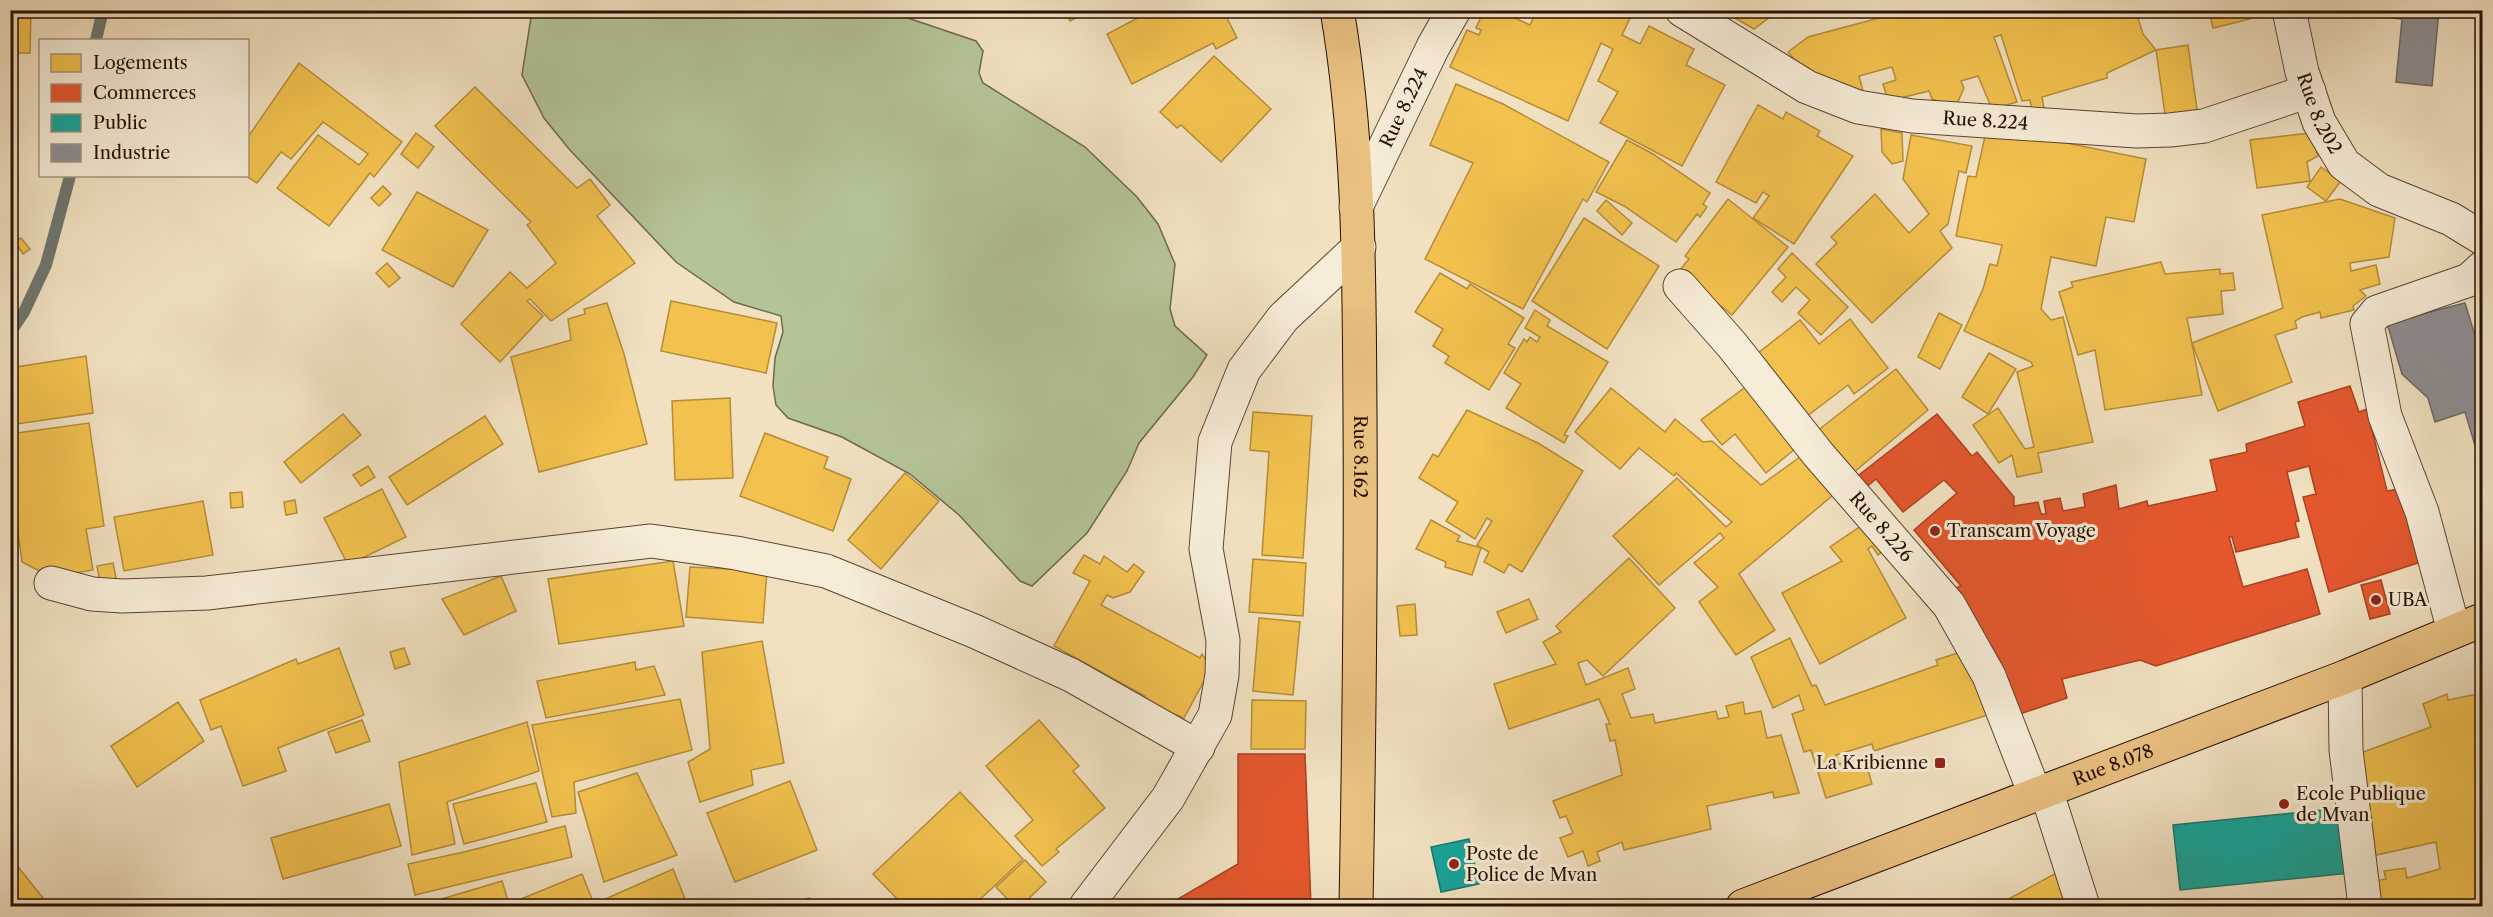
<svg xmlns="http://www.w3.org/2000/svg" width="2493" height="917" font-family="'Libre Caslon Text',serif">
<rect width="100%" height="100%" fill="#f1e1c1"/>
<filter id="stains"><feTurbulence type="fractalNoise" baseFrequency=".00333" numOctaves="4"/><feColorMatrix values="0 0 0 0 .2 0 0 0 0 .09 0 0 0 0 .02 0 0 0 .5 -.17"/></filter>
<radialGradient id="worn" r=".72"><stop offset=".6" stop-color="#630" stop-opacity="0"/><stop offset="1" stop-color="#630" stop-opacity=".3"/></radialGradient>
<!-- green -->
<polygon fill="#b4c497" stroke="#6e6a4c" stroke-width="1.5" points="532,11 887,11 976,41 983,51 979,73 983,83 1085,147 1137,197 1158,224 1175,264 1170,309 1175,326 1207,355 1193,377 1139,443 1127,471 1087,533 1032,586 1020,581 959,515 910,474 842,437 788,418 776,405 773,386 775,358 783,332 781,316 734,302 676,262 569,149 544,118 522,75"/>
<!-- homes -->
<g fill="#f2c14e" stroke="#b68c37" stroke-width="1.5">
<polygon points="10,10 31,10 30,53 10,53"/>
<polygon points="1064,10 1091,10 1070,21"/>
<polygon points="1153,10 1223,10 1237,38 1216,49 1213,43 1132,84 1107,34"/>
<polygon points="1484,10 1498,10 1530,25 1537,10 1634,10 1622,35 1640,44 1649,26 1694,49 1686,65 1725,85 1682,166 1600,123 1618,92 1598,81 1613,49 1601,43 1568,121 1450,67 1467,30 1479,35 1481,30 1476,28"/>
<polygon points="1721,10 1779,10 1754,29"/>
<polygon points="1893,10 2162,10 2138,18 2143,34 2156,50 2107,73 2107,78 2042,97 2045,115 2033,118 2030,100 2022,101 2001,35 1994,37 2017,102 1992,109 1978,76 1961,81 1964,88 1952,115 1940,102 1932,99 1929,91 1888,101 1883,84 1896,80 1892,67 1859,76 1863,91 1824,79 1801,67 1788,52 1808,37 1894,14"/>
<polygon points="2209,10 2248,10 2250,19 2213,28"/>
<polygon points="2188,45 2198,116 2166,121 2156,50"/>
<polygon points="1214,56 1271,109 1221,162 1181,125 1177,128 1160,112"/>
<polygon points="299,63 402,142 374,177 370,173 329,226 277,188 318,135 359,165 368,154 323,122 291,159 281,152 257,183 246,176 248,137"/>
<polygon points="1456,84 1503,104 1609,162 1587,202 1583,199 1523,309 1425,259 1473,163 1430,145"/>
<polygon points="475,87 577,188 590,179 610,205 597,216 635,263 551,321 530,299 527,301 543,316 500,362 461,324 510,272 527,288 556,263 527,225 531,222 435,126"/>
<polygon points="1758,105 1783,119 1786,112 1820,131 1817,136 1853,156 1794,244 1753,218 1769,196 1763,192 1756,203 1716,182"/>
<polygon points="1987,127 2146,159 2134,222 2106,217 2096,266 2051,257 2041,309 2051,320 2063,317 2093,442 2038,453 2042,472 2017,477 2012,455 1999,463 1973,425 1998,408 2025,449 2034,447 2017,372 2033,366 2031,362 1964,331 1983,289 1990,264 1997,266 2002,245 1956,236 1968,176 1976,177"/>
<polygon points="1881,129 1902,133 1903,161 1892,164 1882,152"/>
<polygon points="416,133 434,147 418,168 401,154"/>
<polygon points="2310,133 2318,156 2307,162 2310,181 2257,188 2250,140"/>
<polygon points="1911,135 1972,146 1966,173 1959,171 1948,224 1940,231 1952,248 1872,323 1816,264 1837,243 1831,237 1875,194 1909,233 1929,214 1903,179"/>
<polygon points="1627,140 1653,154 1710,193 1703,204 1707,207 1700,217 1697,214 1676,242 1624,206 1596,192"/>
<polygon points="2321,167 2341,181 2326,201 2307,187"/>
<polygon points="383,186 391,194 379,206 371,198"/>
<polygon points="417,192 488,230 453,287 382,250"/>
<polygon points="1728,199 1788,247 1732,315 1679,271 1689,259 1685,256"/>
<polygon points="2340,199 2395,218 2389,257 2350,263 2351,271 2376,265 2380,284 2360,290 2366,296 2353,306 2354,310 2321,318 2320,312 2302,317 2295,321 2297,328 2275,335 2292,382 2218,411 2192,343 2283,308 2262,215"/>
<polygon points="1606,200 1632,223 1622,235 1597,211"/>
<polygon points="1584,218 1659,266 1607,349 1532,301"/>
<polygon points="21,238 30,249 23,254 15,242"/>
<polygon points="1792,253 1848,307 1821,335 1798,313 1810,300 1796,287 1782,302 1772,292 1786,277 1778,269"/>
<polygon points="2161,262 2165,274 2220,269 2220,274 2233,273 2235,290 2221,291 2223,314 2187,318 2202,395 2105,410 2095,350 2078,355 2059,292 2073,287 2071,282"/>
<polygon points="387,263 400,278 389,287 376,273"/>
<polygon points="1440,273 1467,289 1470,284 1524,318 1508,344 1515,348 1489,390 1445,363 1449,356 1433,346 1443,329 1415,312"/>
<polygon points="671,301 777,323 766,373 661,351"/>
<polygon points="607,303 624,354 647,444 539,472 511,357 571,340 568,319 585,314 584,309"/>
<polygon points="1535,310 1550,320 1547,326 1608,362 1564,435 1568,436 1564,443 1506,408 1521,384 1504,373 1524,339 1527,342 1530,337 1537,342 1540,337 1525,328"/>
<polygon points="1939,313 1962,325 1940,369 1918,357"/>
<polygon points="1850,319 1888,368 1854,394 1848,385 1806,417 1757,354 1800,320 1819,344"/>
<polygon points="1989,353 2016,369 1988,414 1962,397"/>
<polygon points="86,356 93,413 10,425 10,368"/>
<polygon points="1896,369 1928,410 1853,473 1816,432"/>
<polygon points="1751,383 1801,444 1766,473 1735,434 1722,445 1701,420"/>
<polygon points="1611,388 1665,432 1675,419 1703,442 1712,441 1761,485 1807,452 1838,491 1739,574 1775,630 1736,655 1699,602 1718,587 1694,563 1724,538 1720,533 1659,585 1613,536 1677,478 1726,527 1732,522 1676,473 1674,476 1639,448 1620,469 1575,432"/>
<polygon points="730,398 733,478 675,480 672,401"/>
<polygon points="1467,410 1538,443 1583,471 1522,572 1509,564 1504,573 1484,562 1489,552 1477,545 1492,521 1487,518 1475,539 1446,521 1458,502 1419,478 1433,454 1438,457"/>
<polygon points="1253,412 1312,416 1303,558 1262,555 1269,452 1250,450"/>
<polygon points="343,414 361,435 301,483 284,462"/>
<polygon points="485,416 503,444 407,505 389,477"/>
<polygon points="89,423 104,526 86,529 93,570 51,577 22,562 16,517 10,518 10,434"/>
<polygon points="765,433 828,457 824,468 851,479 833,531 740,496"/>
<polygon points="368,466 375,477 361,486 353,475"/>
<polygon points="905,473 939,501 881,569 848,540"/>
<polygon points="382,489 406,537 348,565 324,518"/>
<polygon points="242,492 243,507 231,508 230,493"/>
<polygon points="295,500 297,513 286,515 284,502"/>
<polygon points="203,501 213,555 124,571 114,517"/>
<polygon points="1431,520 1460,536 1457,541 1481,548 1472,575 1445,567 1446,562 1416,549"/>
<polygon points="1861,526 1887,547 1878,555 1872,546 1868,549 1906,618 1820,664 1782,593 1842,561 1830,547"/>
<polygon points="1084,555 1100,564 1104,556 1127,572 1134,564 1144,572 1130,592 1113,598 1107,595 1101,605 1200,658 1202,654 1211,668 1184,718 1177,715 1173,723 1139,706 1145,696 1054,646 1090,581 1073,573"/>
<polygon points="1629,558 1675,608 1603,676 1587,660 1578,663 1586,685 1628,668 1635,689 1622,694 1631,718 1653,714 1655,723 1716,711 1718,719 1729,717 1726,706 1743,702 1745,714 1761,711 1767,738 1781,735 1799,793 1774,798 1773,792 1707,806 1711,829 1624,850 1622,842 1597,852 1600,861 1588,866 1583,851 1568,857 1560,838 1573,833 1566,816 1560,818 1553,801 1622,775 1615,740 1610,741 1606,724 1610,724 1599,699 1509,729 1494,684 1556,664 1543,642 1561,632 1556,626"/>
<polygon points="1253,559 1306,563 1303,616 1249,612"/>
<polygon points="673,561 684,626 559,644 548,579"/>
<polygon points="113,563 117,583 101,587 97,566"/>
<polygon points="690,567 767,571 763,623 686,617"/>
<polygon points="501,576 516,611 464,635 442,599"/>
<polygon points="1529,599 1538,619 1506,633 1497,612"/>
<polygon points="1415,604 1417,635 1400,636 1397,606"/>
<polygon points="1259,618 1300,622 1293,695 1253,691"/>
<polygon points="1790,638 1812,686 1816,685 1825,705 1938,665 1936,660 1970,649 1994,713 1874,751 1872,744 1836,755 1839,764 1864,756 1872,784 1826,798 1811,750 1804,752 1792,714 1804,710 1799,695 1773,708 1751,657"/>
<polygon points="762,641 784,763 751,770 753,785 700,802 688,762 710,749 702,652"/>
<polygon points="339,648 364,715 278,748 286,771 243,786 221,726 211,730 200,700 296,659 298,664"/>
<polygon points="404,648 410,664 395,669 390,652"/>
<polygon points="635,662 636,670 654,666 665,695 546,718 537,681"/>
<polygon points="2482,693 2482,906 2375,906 2369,882 2386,879 2384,871 2405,868 2407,878 2440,869 2436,842 2367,857 2355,755 2431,727 2423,704 2447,694 2448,700"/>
<polygon points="680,699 692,750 574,782 576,813 552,817 532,725"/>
<polygon points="1252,700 1306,701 1305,749 1251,749"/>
<polygon points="178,702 204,741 137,787 111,746"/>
<polygon points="362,720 370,741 336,753 328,732"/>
<polygon points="1039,720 1079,766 1073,771 1105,808 1056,849 1059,852 1042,866 1015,836 1033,820 986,766"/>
<polygon points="527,722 539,771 447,802 455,844 412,855 399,762"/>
<polygon points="637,773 677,855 604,882 578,792"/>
<polygon points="790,781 817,850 735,882 707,813"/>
<polygon points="536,783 547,822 464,844 453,804"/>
<polygon points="960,792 1023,859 973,906 904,906 873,874"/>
<polygon points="389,804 401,846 283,879 271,838"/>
<polygon points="565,826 572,857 415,895 408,864 464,852"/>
<polygon points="10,857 43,898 33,906 10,906"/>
<polygon points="1025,860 1046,882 1021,906 1014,906 996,887"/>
<polygon points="673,869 688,906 426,906 425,904 502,881 509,904 582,874 594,904"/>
<polygon points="2058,872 2077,906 1996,906"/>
<polygon points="809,898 813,906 787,906"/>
</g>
<!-- shops -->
<g fill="#e4572e" stroke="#ac4120" stroke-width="1.5">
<polygon points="2350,386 2359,412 2367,409 2387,491 2403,488 2421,562 2329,592 2303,497 2316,494 2309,466 2287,472 2299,521 2295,522 2299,537 2236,552 2232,537 2229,537 2243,587 2307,569 2320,614 2156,666 2140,660 2062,679 2067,698 2011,717 1950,590 1961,586 1914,530 1957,493 1944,480 1903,512 1876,479 1864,489 1855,478 1937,414 1972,456 1977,452 2014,497 2014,506 2038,502 2041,514 2046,514 2044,501 2060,498 2063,511 2085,507 2083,494 2116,485 2119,509 2147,501 2148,506 2217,491 2210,460 2247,452 2246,444 2305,426 2298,402"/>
<polygon points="2381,580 2390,614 2370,619 2361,585"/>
<polygon points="1238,754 1305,754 1311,906 1166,906 1238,864"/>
</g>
<!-- public -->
<g fill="#17a398" stroke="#1c776b" stroke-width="1.5">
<polygon points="2342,808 2350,873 2180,890 2173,825"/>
<polygon points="1469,839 1479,884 1441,892 1431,847"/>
<polygon points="2342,899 2343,906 2270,906"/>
</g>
<!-- industry -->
<g fill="#8d8d92" stroke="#6f6766" stroke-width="1.5">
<polygon points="2344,10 2439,10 2432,86 2396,82 2402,19 2344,13"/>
<polygon points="2465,303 2482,358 2482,469 2465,412 2435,422 2428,398 2402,374 2387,323"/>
</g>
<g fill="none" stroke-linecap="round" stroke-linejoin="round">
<!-- stream -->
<g stroke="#6e7770" stroke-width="12">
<polyline points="96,40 103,10"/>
<polyline points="10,333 24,312 46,265 70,176"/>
</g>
<!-- street casing -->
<g stroke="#5b4431" stroke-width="35">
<g id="street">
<path id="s1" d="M1682,10L1807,87L1858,107L1912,116L2137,131L2170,130L2204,126L2309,91"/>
<path id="s2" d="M2289,10L2302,72L2319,122L2344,164L2379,190L2451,219L2482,238"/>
<path id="s3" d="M1356,207L1433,47L1454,10"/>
<path id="s4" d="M1680,286L1732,345L1818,454L1949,605L1989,676L2035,794"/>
<polyline points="51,583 92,594 122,596 207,593 651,541 736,553 826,571 974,631 1071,675 1198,747"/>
<polyline points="2454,631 2422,512 2385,416 2367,324 2377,312 2469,280 2482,268"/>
<polyline points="2345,677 2346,750 2365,906"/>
<polyline points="2046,790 2083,906"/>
<polyline points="1086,906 1168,798 1215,715 1222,675 1223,640 1206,549 1215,442 1244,370 1283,318 1359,247"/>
</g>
</g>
<!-- highway casing -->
<g stroke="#290f01" stroke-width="35">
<g id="highway">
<path id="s5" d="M1337,10C1360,143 1359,278 1360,413C1361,577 1359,742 1356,906"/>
<path id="s6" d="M1743,906L2345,677L2482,620"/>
</g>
</g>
<!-- street -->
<use href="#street" stroke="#f6ecd7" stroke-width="33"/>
<!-- highway -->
<use href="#highway" stroke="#e8c080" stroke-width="33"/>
</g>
<!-- markers -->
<g fill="#8f2418" stroke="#f6ecd7" stroke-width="2">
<circle cx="1935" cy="531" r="6"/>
<circle cx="2376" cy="600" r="6"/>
<rect x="1934" y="757" width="12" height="12" rx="3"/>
<circle cx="2284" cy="804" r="6"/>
<circle cx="1454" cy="864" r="6"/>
</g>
<g text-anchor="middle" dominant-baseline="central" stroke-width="6" stroke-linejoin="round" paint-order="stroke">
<!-- street labels -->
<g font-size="18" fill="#290f01" stroke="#f6ecd7">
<text stroke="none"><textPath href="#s3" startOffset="110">Rue 8.224</textPath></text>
<text stroke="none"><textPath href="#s2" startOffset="108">Rue 8.202</textPath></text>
<text stroke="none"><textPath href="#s1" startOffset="330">Rue 8.224</textPath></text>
<text stroke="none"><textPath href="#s5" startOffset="448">Rue 8.162</textPath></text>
<text stroke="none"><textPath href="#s4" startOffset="314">Rue 8.226</textPath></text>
<text stroke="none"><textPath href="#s6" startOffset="396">Rue 8.078</textPath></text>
</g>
<!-- poi labels -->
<g font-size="18" fill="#290f01" stroke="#f6ecd7" text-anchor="start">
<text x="1947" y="531">Transcam Voyage</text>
<text x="2388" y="600">UBA</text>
<text x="1928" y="763" text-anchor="end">La Kribienne</text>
<text x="2296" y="794">Ecole Publique<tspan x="2296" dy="21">de Mvan</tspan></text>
<text x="1466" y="854">Poste de<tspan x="1466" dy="21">Police de Mvan</tspan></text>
</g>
</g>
<!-- margin -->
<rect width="2493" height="917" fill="none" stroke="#f1e1c1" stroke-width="36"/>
<rect x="12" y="12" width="2469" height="893" fill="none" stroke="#290f01" stroke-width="3"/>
<rect x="18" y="18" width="2457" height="881" fill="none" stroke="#290f01" stroke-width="1.5"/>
<!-- legend -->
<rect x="39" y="39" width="210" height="138" fill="#f6ecd7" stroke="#a49481" stroke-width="1.5"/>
<rect x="51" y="54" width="30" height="18" fill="#f2c14e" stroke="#a49481" stroke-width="1.5"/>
<text x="93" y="69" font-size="18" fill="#290f01">Logements</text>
<rect x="51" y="84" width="30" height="18" fill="#e4572e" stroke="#a49481" stroke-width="1.5"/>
<text x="93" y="99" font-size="18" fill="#290f01">Commerces</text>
<rect x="51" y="114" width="30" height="18" fill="#17a398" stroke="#a49481" stroke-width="1.5"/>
<text x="93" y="129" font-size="18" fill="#290f01">Public</text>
<rect x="51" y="144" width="30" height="18" fill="#8d8d92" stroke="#a49481" stroke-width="1.5"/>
<text x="93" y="159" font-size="18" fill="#290f01">Industrie</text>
<rect width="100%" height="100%" filter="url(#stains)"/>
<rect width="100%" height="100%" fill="url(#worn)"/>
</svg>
